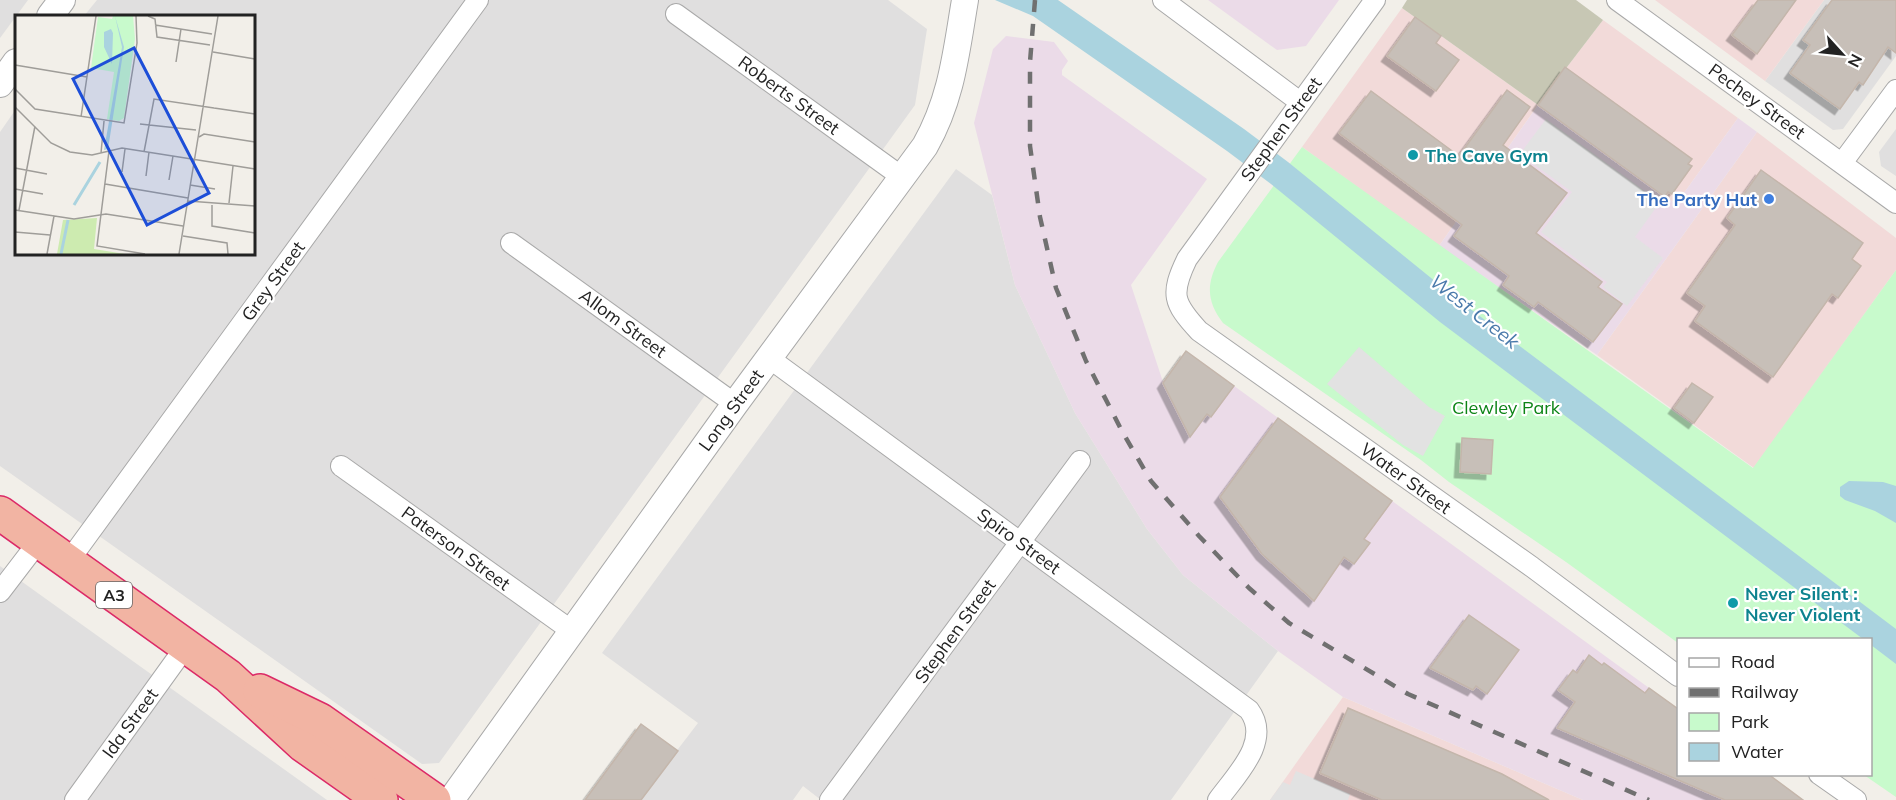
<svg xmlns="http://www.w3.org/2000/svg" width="1896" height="800" font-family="Mulish,sans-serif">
<defs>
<filter id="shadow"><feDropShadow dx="-5.5" dy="5.5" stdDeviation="0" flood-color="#0004"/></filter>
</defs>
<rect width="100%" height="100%" fill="#f2efe9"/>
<!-- residential -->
<g fill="#e0dfdf">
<polygon points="0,0 28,0 0,38"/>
<polygon points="97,0 888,0 927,29 915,105 439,763 422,764 0,466 0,132 16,109 16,254 254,254 254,16 84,16"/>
<polygon points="1824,0 1896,0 1896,56 1843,129 1833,130 1765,81"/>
<polygon points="1896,129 1896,176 1881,166 1879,152"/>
<polygon points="956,169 992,195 1015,285 1075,413 1147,529 1183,575 1278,651 1171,800 821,800 803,786 793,800 639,800 698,723 602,653"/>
<polygon points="0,566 327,800 0,800"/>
</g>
<!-- commercial -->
<g fill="#f2dad9">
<polygon points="1655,0 1824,0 1765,81"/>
<polygon points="1402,8 1538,105 1603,20 1738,118 1676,204 1538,105 1439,246 1302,147"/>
<polygon points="1757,132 1896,238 1896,270 1754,468 1597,355"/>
<polygon points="1343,697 1583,800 1270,800"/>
</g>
<!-- industrial -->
<g fill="#ebdbe8">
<polygon points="1208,0 1339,0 1306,46 1277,50"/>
<polygon points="1006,36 1054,42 1068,61 1062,70 1062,75 1207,179 1131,285 1163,382 1186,351 1678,709 1678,774 1803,800 1583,800 1343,697 1278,651 1183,575 1147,529 1075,413 1015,285 974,123 993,49"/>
<polygon points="1538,105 1676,204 1738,118 1757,132 1597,355 1439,246"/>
</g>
<!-- construction -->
<polygon fill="#c7c7b4" points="1407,0 1576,0 1603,20 1538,105 1402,8"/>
<!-- park -->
<path fill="#c8facc" d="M1302,147L1753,468L1896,270V797L1864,775L1870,774V640H1678V643L1566,562L1449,482L1421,460L1223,323C1207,302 1206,285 1218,262Z"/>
<!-- parking -->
<g fill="#e2e2e2">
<polygon points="1546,119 1660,202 1635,237 1663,258 1627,306 1603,287 1607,282 1541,232 1572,192 1520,154"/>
<polygon points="1359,347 1429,407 1445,416 1423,456 1403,445 1327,384"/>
<polygon points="1296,771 1350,794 1348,800 1270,800 1283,782 1290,785"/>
</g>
<!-- water -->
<g fill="#aad3df">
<polygon points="995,0 1058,0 1244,129 1288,162 1457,299 1896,629 1896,664 1871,645 1870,640 1863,639 1440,322 1271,184 1227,151 1033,16"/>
<polygon points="1849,481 1883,482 1896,486 1896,523 1875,511 1845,500 1840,496 1840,487"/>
</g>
<!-- building -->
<g fill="#c7bfb8" stroke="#c4b6ab" stroke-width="1.5" filter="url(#shadow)">
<polygon points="1758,0 1796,0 1757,54 1732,35"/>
<polygon points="1832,0 1896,0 1896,53 1888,47 1863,85 1859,82 1840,109 1790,73 1810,45 1803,40"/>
<polygon points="1415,17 1441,36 1436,43 1459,60 1436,91 1387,56"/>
<polygon points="1565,67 1692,159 1688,164 1692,166 1672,194 1668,192 1665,197 1538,105"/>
<polygon points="1507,90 1530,107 1503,145 1567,193 1536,233 1602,282 1598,287 1622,304 1593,342 1538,302 1534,307 1503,285 1509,276 1454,236 1462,225 1339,133 1371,91 1459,156"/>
<polygon points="1761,170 1863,243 1852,259 1861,266 1838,298 1832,294 1773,377 1695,321 1705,306 1687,293 1735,225 1727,218"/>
<polygon points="1186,351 1234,386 1211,417 1207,414 1190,437 1163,383"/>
<polygon points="1692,383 1713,397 1694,423 1674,408"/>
<polygon points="1278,418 1392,501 1364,539 1370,543 1354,564 1344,557 1314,601 1262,554 1220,497"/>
<polygon points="1462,438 1493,440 1491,474 1460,472"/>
<polygon points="1469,615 1519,650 1487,694 1476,686 1473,690 1430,668"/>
<polygon points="1589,655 1602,665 1604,663 1645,693 1649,688 1678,709 1678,774 1768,774 1803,800 1725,800 1557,728 1575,702 1558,690 1573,670 1577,673"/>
<polygon points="1348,708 1502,774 1549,800 1382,800 1320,773"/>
<polygon points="641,724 678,751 641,800 585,800"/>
</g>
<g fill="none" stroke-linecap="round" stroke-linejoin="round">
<!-- minor casing -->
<g stroke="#a9a9a9" stroke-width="22">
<g id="minor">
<polyline points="1163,0 1300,102"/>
<path d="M1375,0L1187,259C1170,294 1173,303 1199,331L1532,567L1678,676"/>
<polyline points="1617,0 1896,203"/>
<polyline points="676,14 902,177"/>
<polyline points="1842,163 1896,90"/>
<polyline points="511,243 735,404"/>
<path d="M769,358L1249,710C1272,741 1236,775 1218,800"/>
<polyline points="341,466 572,631"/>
<polyline points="68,562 478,0"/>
<polyline points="0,592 39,541"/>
<polyline points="1819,774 1856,800"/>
<polyline points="75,800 186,646"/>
<polyline points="830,800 1080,461"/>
</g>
</g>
<!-- tertiary casing -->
<g stroke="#a9a9a9" stroke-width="28">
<g id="tertiary">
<polyline points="50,16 62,0"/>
<polyline points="0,84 16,62"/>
<path d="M451,800L735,404L925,146C952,98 956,53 965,0"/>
</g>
</g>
<!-- trunk casing -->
<g stroke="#dc2a67" stroke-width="36">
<g id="trunk">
<polyline points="0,513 228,676 303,745 381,800"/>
<polyline points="260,691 320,720 434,800"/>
</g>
</g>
<!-- minor -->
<use href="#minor" stroke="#fff" stroke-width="20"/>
<!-- tertiary -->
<use href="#tertiary" stroke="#fff" stroke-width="26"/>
<!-- trunk -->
<use href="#trunk" stroke="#f2b4a3" stroke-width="33"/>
<!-- rail -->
<polyline stroke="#707070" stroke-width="4.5" stroke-dasharray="12 12" stroke-linecap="butt" points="1035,0 1030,62 1030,146 1040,217 1056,288 1086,361 1123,433 1151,481 1199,536 1249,588 1289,623 1408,694 1649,800"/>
</g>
<!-- markers -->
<g fill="#0f9aa8" stroke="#fff" stroke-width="2">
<circle cx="1413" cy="155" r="6"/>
<circle cx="1733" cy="603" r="6"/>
</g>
<circle fill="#3f7fe0" stroke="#fff" stroke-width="2" cx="1769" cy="199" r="6"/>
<g text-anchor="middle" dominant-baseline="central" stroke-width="4.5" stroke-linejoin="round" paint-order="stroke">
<!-- shield labels -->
<rect fill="#fff" stroke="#646464" stroke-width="1.5" x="96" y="582" width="36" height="26" rx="4.5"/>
<g font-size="16" font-weight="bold" fill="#222">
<text x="114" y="595">A3</text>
</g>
<!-- street labels -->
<g font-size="18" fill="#222" stroke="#fff">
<text transform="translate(789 95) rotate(36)">Roberts Street</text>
<text transform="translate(1757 101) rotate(36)">Pechey Street</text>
<text transform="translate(1281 129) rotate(-54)">Stephen Street</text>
<text transform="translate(273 281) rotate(-54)">Grey Street</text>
<text transform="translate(623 323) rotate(36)">Allom Street</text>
<text transform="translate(731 410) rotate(-54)">Long Street</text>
<text transform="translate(1406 478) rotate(36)">Water Street</text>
<text transform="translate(1019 541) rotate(36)">Spiro Street</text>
<text transform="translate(456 548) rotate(36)">Paterson Street</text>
<text transform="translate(955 631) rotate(-54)">Stephen Street</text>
<text transform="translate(130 723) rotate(-54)">Ida Street</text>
</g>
<!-- culture labels -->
<g font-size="18" font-weight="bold" fill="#0d838f" stroke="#fff" text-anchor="start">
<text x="1425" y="155">The Cave Gym</text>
<text x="1745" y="593">Never Silent :<tspan x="1745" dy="21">Never Violent</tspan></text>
</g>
<!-- shop labels -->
<g font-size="18" font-weight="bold" fill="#366cbe" stroke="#fff" text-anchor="end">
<text x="1757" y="199">The Party Hut</text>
</g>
<!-- park labels -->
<g font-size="18" fill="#0c8416" stroke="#fff">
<text x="1506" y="407">Clewley Park</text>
</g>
<!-- water labels -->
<g font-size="20" font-style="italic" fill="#4a7aab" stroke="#fff">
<text transform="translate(1475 311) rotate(38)">West Creek</text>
</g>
</g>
<!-- overview -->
<g transform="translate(15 15)">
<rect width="240" height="240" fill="#f2efe9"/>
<path d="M82,203L79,234L110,239H42L48,205Z" fill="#cdebb0"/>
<path d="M98,1H118L120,24L109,103L104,106L92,104L99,57L76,53L83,2L97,4Z" fill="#c8facc"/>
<path d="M100,1L109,32L93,134L89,135L107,32ZM96,14L98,18L97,49L89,32V17Z" fill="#aad3df"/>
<path fill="none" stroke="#aad3df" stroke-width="3" d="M59,190L85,147M46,239L53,205"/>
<path fill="none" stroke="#9f9d99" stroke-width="1.5" d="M133,1L140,4L142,22L195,30M140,10L197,19M198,37L240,44M161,47L166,14M0,50L72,62M0,74L20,94L109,108L122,28L121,1M0,92L36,128L55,137L77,140L107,133L240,154M199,93L240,99M66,102L81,1M125,109L181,115M184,122L189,119L240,127M94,136L82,231L130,239M129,137L139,84L199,93M86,138L89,106M0,153L32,159M107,157L110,134M131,161L134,137M154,165L158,141M90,169L173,183M175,170L200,174M0,174L28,179M173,186L240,191M214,188L218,151M197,190V211L240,218M0,195L59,204L91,199L168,211M4,195L20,111M0,217L35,220M168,221L212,228L213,239M32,239L39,201M164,239L203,1"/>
<path fill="#1d4ed8" fill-opacity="0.15" stroke="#1d4ed8" stroke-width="3" d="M119,33L194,178L132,210L58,64Z"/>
<rect width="240" height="240" fill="none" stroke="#222" stroke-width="3"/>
</g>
<!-- legend -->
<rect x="1677" y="638" width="195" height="138" fill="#ffffff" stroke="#a7a7a7" stroke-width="1.5"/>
<rect x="1689" y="658" width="30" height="9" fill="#ffffff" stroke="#a7a7a7" stroke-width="1.5"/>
<text x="1731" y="668" font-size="18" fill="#222222">Road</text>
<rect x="1689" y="688" width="30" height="9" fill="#707070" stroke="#a7a7a7" stroke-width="1.5"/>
<text x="1731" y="698" font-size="18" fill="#222222">Railway</text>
<rect x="1689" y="713" width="30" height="18" fill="#c8facc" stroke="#a7a7a7" stroke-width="1.5"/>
<text x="1731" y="728" font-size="18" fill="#222222">Park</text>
<rect x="1689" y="743" width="30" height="18" fill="#aad3df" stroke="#a7a7a7" stroke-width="1.5"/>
<text x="1731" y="758" font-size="18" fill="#222222">Water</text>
<!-- north arrow -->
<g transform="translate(1842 54) rotate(117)" stroke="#ffffff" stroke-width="4.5" paint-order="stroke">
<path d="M0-4.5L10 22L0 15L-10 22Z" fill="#222222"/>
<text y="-9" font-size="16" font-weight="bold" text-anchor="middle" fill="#222222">N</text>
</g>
</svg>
